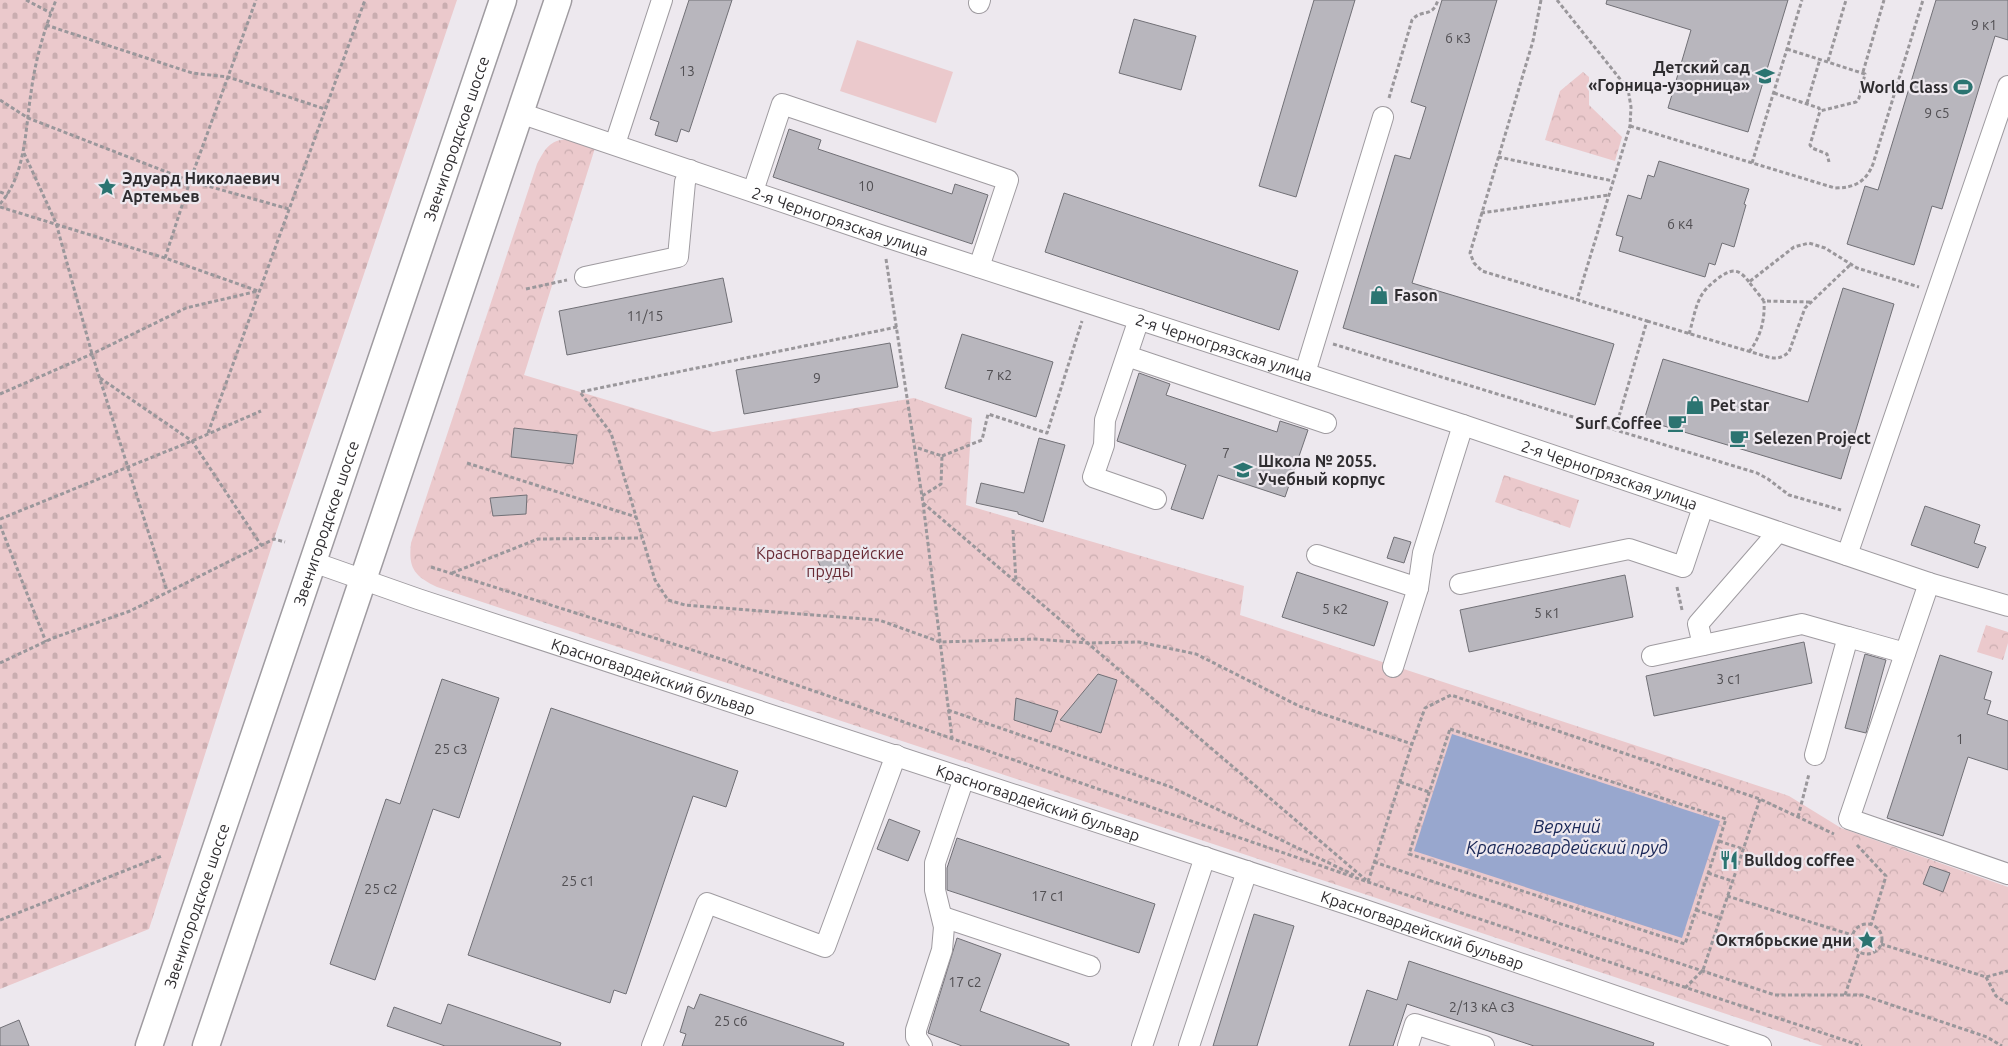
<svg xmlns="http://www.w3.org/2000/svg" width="2008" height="1046" font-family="Ubuntu,sans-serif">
<defs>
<pattern id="cemetery-stones" width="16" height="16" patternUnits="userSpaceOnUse" patternTransform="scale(1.25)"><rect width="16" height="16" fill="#ebc9cc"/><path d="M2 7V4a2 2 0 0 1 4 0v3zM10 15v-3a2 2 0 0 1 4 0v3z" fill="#caadb0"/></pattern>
<pattern id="park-crowns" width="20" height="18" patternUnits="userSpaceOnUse" patternTransform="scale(1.25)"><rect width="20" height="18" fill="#ebc9cc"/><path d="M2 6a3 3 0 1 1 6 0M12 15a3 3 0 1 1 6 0" fill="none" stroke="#caadb0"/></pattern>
</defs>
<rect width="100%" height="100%" fill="#ede8ee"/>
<!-- cemetery -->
<polygon fill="url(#cemetery-stones)" points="0,0 457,0 274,539 149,929 0,989"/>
<!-- park -->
<g fill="url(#park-crowns)">
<polygon points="1583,72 1589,77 1589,105 1622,137 1615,161 1545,140 1560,91"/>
<path d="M569,139L595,148L524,375L713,432L914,398L972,418L966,505L1244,586L1240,615L1789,796L1841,828L2008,887V1046H1823L437,587C415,576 408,569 411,543L537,164C546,148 549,140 569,139Z"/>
<polygon points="1504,475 1579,500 1570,528 1495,502"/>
<polygon points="1986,625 2008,632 2008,643 2003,660 1977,652"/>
</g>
<!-- pitch -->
<polygon fill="#ebc9cc" points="857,40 953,72 936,123 840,91"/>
<!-- water -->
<polygon fill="#98a7ce" points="1452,734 1720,821 1682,938 1414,851"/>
<!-- building -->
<g fill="#b8b6bd" stroke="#717076">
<polygon points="689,0 732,0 689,132 681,129 677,142 655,135 659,122 650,119"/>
<polygon points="1314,0 1355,0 1296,197 1259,186"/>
<polygon points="1442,0 1497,0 1412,283 1614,344 1595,405 1343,328 1395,155 1410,159 1426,107 1411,102"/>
<polygon points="1607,0 1788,0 1748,132 1668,108 1691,30 1606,4"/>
<polygon points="1936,0 2008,0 2008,40 1995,36 1942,209 1932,206 1914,265 1847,244 1865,186 1878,190"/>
<polygon points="1134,19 1196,36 1181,90 1119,73"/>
<polygon points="789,129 821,140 818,149 952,194 955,184 988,195 972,244 773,177"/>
<polygon points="1659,161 1749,189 1744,204 1746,205 1734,247 1722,243 1715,265 1709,263 1705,277 1619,251 1623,237 1616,235 1628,195 1641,199 1648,175 1654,177"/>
<polygon points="1064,193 1298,271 1279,330 1045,252"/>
<polygon points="723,278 732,322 567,355 559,311"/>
<polygon points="1843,288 1894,304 1841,479 1644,420 1663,359 1808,402"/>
<polygon points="962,334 1053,362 1036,417 945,388"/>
<polygon points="890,343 898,387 744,414 736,370"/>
<polygon points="1139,373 1170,384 1166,395 1277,432 1280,421 1308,430 1285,497 1218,475 1203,519 1171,509 1186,465 1117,441"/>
<polygon points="514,428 577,435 573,464 511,457"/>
<polygon points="1039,438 1065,445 1043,522 1018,514 1018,512 976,503 981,483 1024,493"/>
<polygon points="527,495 526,514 493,516 490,498"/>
<polygon points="1925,506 1980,525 1974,543 1986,547 1978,568 1911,545"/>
<polygon points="1394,537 1411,542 1404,563 1387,558"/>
<polygon points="842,550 852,572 828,583 818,561"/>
<polygon points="1297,572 1388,602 1374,646 1282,617"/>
<polygon points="1625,575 1633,617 1469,652 1460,610"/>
<polygon points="1804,642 1812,683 1654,716 1646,676"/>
<polygon points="1865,654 1886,660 1866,733 1845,728"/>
<polygon points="1940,655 1992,672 1984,699 1991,701 1987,714 2008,721 2008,770 1968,757 1943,836 1887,818"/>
<polygon points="1098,674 1117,680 1101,733 1060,720"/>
<polygon points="442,679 499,698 459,818 433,809 375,980 330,964 386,799 400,804"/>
<polygon points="1016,698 1058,711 1051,732 1014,720"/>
<polygon points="551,708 738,771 726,807 693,796 626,994 614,990 610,1003 468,955"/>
<polygon points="889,819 920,831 908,861 877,849"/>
<polygon points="957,838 1155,904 1139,953 947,890 947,868"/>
<polygon points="1930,866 1950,873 1943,892 1923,884"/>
<polygon points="1254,914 1294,926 1257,1046 1213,1046"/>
<polygon points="957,938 1001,954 980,1011 1069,1044 1069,1046 962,1046 928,1033"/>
<polygon points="1409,961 1654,1043 1653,1046 1534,1046 1407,1004 1393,1046 1349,1046 1367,990 1397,1000"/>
<polygon points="700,994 844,1043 843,1046 682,1046 686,1034 680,1032 688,1006 694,1009"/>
<polygon points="448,1004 561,1043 560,1046 445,1046 387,1026 394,1007 441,1024"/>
<polygon points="19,1020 29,1046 0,1046 0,1028"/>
</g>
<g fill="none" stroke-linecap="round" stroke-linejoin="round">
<!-- minor casing -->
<g stroke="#9f9ba0" stroke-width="22">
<g id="minor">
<polyline points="979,3 980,0"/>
<path id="s1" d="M520,113L883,236L1463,425L1929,583L2008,606"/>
<polyline points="615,144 662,0"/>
<polyline points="753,191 782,104 1008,180 979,267"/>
<polyline points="585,277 678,257 685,182 690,170"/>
<polyline points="1139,319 1105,420 1104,445 1093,477 1156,499"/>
<polyline points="1127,356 1326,423"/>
<polyline points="1305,373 1383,117"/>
<polyline points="1317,555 1418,588"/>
<polyline points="1847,555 2008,86"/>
<path id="s2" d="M313,562L418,599L1359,908L1761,1046"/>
<polyline points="1929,583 1849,819 2008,874"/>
<polyline points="1460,584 1629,549 1683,567 1703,507"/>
<polyline points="1703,645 1698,624 1778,532"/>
<polyline points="1652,656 1802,624 1848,637"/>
<polyline points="1393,667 1418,588 1423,553 1463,425"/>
<polyline points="1815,755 1848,637 1905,653"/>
<polyline points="943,917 1090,966"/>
<polyline points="652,1046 707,903 825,947 896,755"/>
<polyline points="922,1046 916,1037 916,1030 942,950 944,927 935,890 935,863 964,778"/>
<polyline points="1142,1046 1205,857"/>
<polyline points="1189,1046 1247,871"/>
<polyline points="1408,1046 1415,1024 1484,1046"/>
</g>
</g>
<!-- major casing -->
<g stroke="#9f9ba0" stroke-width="29">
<g id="major">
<path id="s3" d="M149,1046L503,0"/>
<polyline points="206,1046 558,0"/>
</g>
</g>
<!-- path -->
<g stroke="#9a979b" stroke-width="3" stroke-dasharray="4 2.5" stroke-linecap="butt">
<polyline points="26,0 51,13"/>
<polyline points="1541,0 1533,41 1470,253 1474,263 1482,271 1647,321 1615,430"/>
<polyline points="1557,0 1628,89 1631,107 1630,126 1577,300"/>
<polyline points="46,25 192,73 228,77 325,109"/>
<polyline points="1787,49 1865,74 1859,98 1856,102 1820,111"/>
<polyline points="1828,61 1846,0"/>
<polyline points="1863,72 1884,0"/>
<polyline points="1774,93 1819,108 1820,111 1810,145 1812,148 1827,154 1829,162"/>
<path d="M1389,98L1412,20C1422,8 1432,19 1438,0"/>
<polyline points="0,100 28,118 190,181 289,209"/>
<polyline points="1807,103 1820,59"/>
<path d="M1630,126L1835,188C1854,188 1866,182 1873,164L1923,0"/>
<polyline points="24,153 56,223 92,354 167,591"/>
<polyline points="1498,157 1613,181"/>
<polyline points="1752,163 1802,0"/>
<polyline points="0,192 8,195"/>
<path d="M0,204C26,174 25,131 31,93C35,61 44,30 56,0"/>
<polyline points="0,207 165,258 258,291"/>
<polyline points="1481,213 1609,195"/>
<polyline points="165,258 190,181 256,0"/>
<polyline points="886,259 923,503 952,738"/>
<polyline points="526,289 567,280"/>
<polyline points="1810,302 1764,301 1749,282 1794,247 1809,243 1825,248 1857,268 1919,287"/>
<path d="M1647,321L1768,357C1777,359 1782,358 1789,352L1805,308L1850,265"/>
<polyline points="897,327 580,392 611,433 655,580 668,600 685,605 879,620 940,642 1035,639 1088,643 1139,642 1196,654 1299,706 1412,744"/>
<path d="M1689,334C1693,321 1695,307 1701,296C1705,289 1711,284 1717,279C1731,269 1738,267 1749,282"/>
<polyline points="1333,344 1757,473 1768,479 1789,495 1841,510"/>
<path d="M1749,352C1761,336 1765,320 1764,301"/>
<polyline points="100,378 192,441 261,545"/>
<polyline points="0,394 92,354 186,308 258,291"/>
<polyline points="208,433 365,0"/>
<polyline points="918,448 942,456 941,484 922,496"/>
<polyline points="942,456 982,440 988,414 1047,433 1082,321"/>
<polyline points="467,463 636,517"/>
<polyline points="923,503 1366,880"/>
<polyline points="0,519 192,441 261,411"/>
<polyline points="0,525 46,642"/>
<polyline points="1013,530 1016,582"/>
<polyline points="431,567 727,661 1368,882 1862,1046"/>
<polyline points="452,573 538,539 642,538"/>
<polyline points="1677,587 1682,610"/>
<polyline points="0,663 53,638 130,611 274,539 285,542"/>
<polyline points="948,710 1171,787 1354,875"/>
<polygon points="1450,729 1726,819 1685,944 1409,854"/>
<polyline points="1400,782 1429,792"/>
<polyline points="1798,817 1809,774"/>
<polyline points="1719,841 1743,849"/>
<polyline points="1857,845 1886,876 1871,925"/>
<polyline points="1374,862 1775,995 1862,995 1987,1037 2002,1046"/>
<polyline points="1708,873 1732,881"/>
<polyline points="1368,882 1412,744 1425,708 1451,695 1760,799 1834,834"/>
<polyline points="1727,896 1852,935"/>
<polyline points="1696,910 1720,918"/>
<polyline points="0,920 162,856"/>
<circle cx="1867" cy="939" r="15"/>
<polyline points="1881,944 1986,977 2008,971"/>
<polyline points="1986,977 1996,996 2008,1004"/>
<polyline points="1685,988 1703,970 1760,799"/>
<polyline points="1845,995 1859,953"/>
</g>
<!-- minor -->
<use href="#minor" stroke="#fff" stroke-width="20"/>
<!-- major -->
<use href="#major" stroke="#fff" stroke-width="26"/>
</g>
<!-- icons -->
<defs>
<g id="school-bare" transform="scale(1.5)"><path d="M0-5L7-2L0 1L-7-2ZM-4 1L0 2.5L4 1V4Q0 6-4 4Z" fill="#2b7471" stroke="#ede8ee" stroke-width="2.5" paint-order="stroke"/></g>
<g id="stadium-bare" transform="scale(1.5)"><path d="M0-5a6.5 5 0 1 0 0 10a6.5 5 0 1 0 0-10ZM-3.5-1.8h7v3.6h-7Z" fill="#2b7471" stroke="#ede8ee" stroke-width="2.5" paint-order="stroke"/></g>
<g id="sight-bare" transform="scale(1.5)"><path d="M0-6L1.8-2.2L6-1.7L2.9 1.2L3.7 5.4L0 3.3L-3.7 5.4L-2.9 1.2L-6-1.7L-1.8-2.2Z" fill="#2b7471" stroke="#ede8ee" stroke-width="2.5" paint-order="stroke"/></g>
<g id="shop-bare" transform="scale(1.5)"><path d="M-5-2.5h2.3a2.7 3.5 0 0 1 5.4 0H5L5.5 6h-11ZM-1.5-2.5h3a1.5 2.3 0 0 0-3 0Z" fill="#2b7471" stroke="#ede8ee" stroke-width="2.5" paint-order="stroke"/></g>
<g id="cafe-bare" transform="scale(1.5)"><path d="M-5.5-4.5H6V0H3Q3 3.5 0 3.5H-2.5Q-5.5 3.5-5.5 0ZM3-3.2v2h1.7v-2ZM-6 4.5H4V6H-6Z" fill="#2b7471" stroke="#ede8ee" stroke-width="2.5" paint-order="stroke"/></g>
<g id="restaurant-bare" transform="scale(1.5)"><path d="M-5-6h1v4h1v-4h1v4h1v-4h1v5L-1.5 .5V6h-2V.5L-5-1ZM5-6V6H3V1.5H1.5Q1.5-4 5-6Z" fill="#2b7471" stroke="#ede8ee" stroke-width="2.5" paint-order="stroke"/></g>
</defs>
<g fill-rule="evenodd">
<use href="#school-bare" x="1765" y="76"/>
<use href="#stadium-bare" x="1963" y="87"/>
<use href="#sight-bare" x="107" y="187"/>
<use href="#shop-bare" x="1379" y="295"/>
<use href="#shop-bare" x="1695" y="405"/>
<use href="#cafe-bare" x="1677" y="423"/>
<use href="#cafe-bare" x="1739" y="438"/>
<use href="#school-bare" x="1243" y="470"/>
<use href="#restaurant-bare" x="1729" y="860"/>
<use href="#sight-bare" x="1867" y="940"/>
</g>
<g text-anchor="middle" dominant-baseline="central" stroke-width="4.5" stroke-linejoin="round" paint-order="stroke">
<!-- number labels -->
<g font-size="14" fill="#514f53">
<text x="1984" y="25">9 к1</text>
<text x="1458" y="38">6 к3</text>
<text x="687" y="71">13</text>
<text x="1937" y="113">9 с5</text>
<text x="866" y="186">10</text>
<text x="1680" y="224">6 к4</text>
<text x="645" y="316">11/15</text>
<text x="999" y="375">7 к2</text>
<text x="817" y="378">9</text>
<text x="1226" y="453">7</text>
<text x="1335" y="609">5 к2</text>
<text x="1547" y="613">5 к1</text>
<text x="1729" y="679">3 с1</text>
<text x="1960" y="739">1</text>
<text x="451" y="749">25 с3</text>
<text x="578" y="881">25 с1</text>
<text x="381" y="889">25 с2</text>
<text x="1048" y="896">17 с1</text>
<text x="965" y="982">17 с2</text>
<text x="1482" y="1007">2/13 кА с3</text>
<text x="731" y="1021">25 с6</text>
</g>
<!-- poi labels -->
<g font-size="16" font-weight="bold" fill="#2f2d30" stroke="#ede8ee" text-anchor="start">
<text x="1750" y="67" text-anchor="end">Детский сад<tspan x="1750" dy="18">«Горница-узорница»</tspan></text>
<text x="1948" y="87" text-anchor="end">World Class</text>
<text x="122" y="178">Эдуард Николаевич<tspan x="122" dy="18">Артемьев</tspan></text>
<text x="1394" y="295">Fason</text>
<text x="1710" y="405">Pet star</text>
<text x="1662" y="423" text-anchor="end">Surf Coffee</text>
<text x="1754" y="438">Selezen Project</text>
<text x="1258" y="461">Школа № 2055.<tspan x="1258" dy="18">Учебный корпус</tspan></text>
<text x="1744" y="860">Bulldog coffee</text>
<text x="1852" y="940" text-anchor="end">Октябрьские дни</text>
</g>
<!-- street labels -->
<g font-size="16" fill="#2f2d30" stroke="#ede8ee">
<text stroke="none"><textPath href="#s3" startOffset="958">Звенигородское шоссе</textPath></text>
<text stroke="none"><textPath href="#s1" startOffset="338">2-я Черногрязская улица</textPath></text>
<text stroke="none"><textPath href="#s1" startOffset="742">2-я Черногрязская улица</textPath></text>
<text stroke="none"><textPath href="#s1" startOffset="1148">2-я Черногрязская улица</textPath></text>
<text stroke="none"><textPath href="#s3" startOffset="552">Звенигородское шоссе</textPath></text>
<text stroke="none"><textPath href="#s2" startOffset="359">Красногвардейский бульвар</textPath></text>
<text stroke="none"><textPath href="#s2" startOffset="764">Красногвардейский бульвар</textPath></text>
<text stroke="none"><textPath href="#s3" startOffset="148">Звенигородское шоссе</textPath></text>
<text stroke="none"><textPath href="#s2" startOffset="1169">Красногвардейский бульвар</textPath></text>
</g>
<!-- park labels -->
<g font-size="16" fill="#682b35" stroke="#ede8ee">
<text x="830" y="553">Красногвардейские<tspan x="830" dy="18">пруды</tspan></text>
</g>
<!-- water labels -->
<g font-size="18" font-style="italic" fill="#182656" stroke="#ede8ee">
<text x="1567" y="826">Верхний<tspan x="1567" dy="21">Красногвардейский пруд</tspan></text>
</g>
</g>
</svg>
